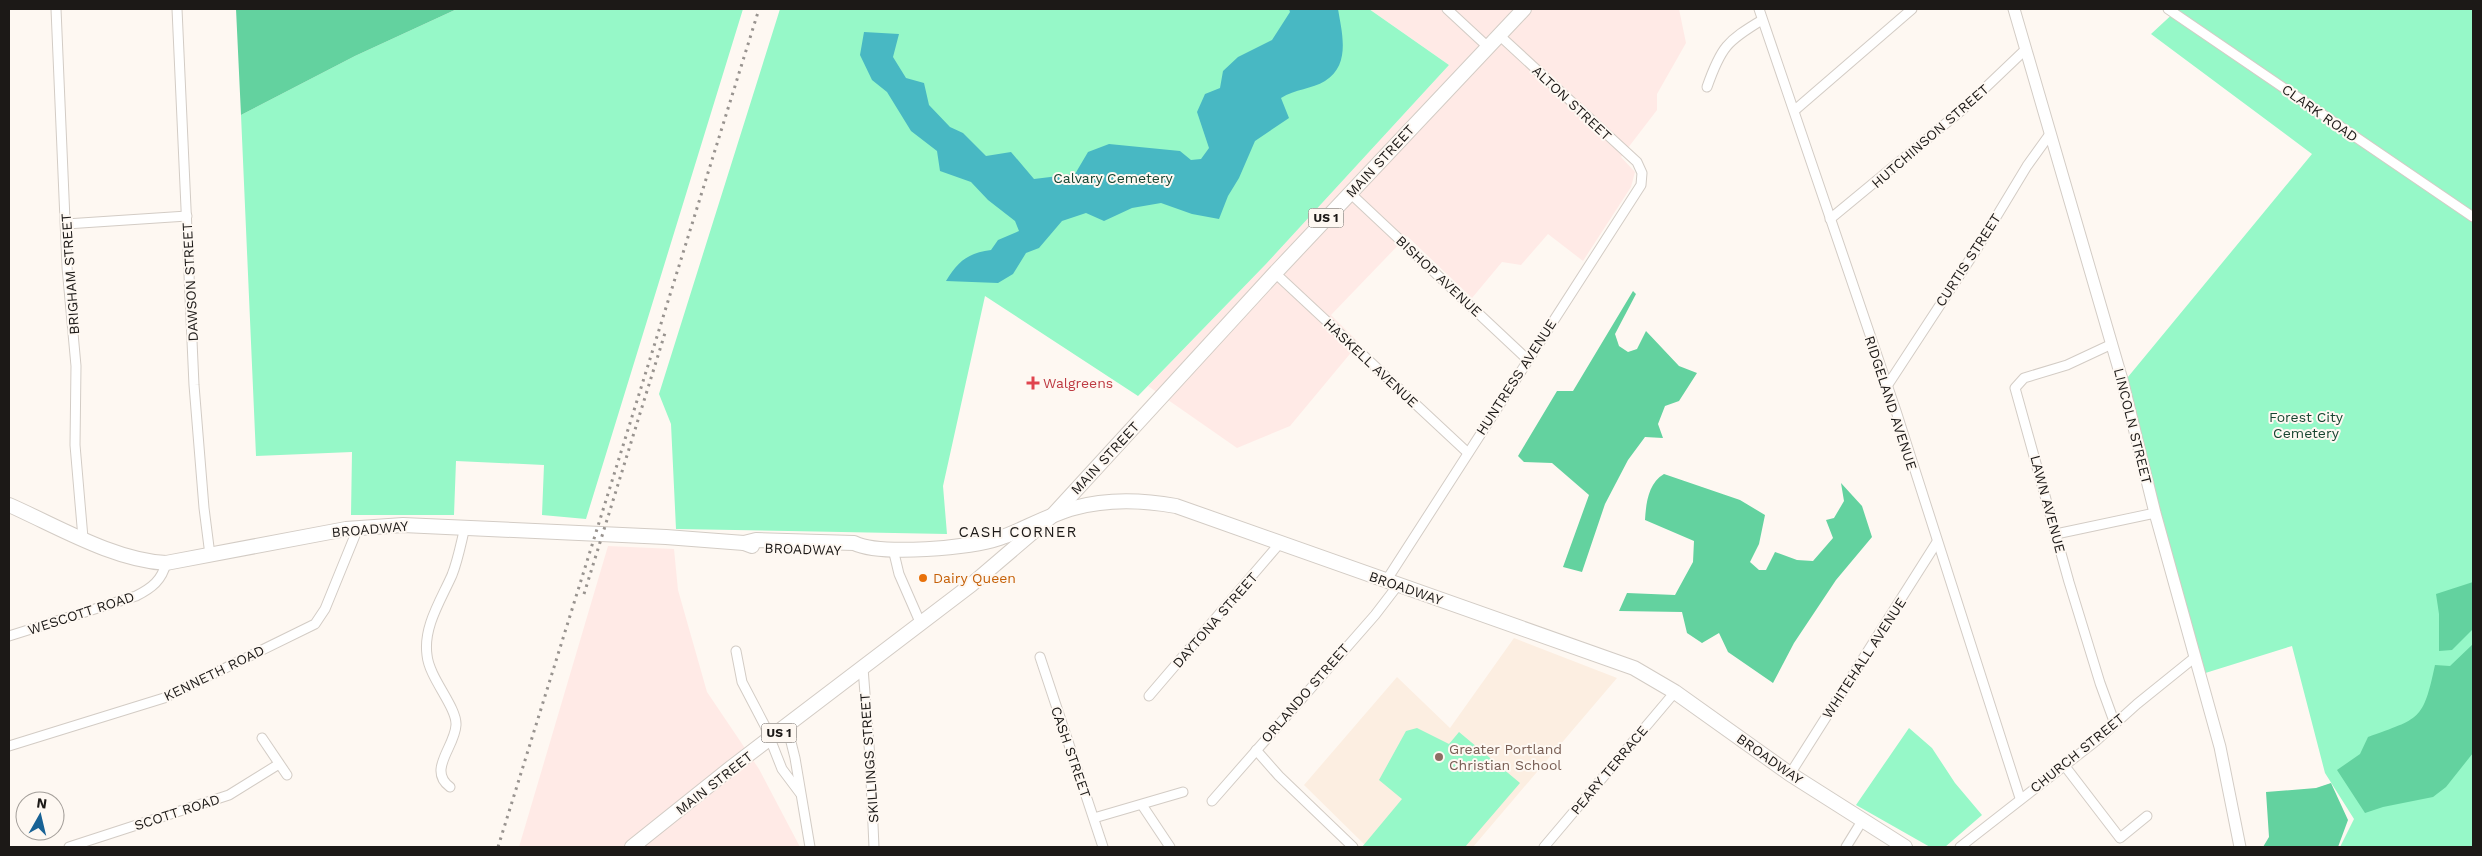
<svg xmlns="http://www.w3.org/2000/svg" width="2482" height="856" font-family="'Work Sans',sans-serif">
<rect width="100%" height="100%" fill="#fef8f2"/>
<!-- built -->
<polygon fill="#fceee1" points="1514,638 1617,678 1473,847 1367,847 1304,785 1397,677 1450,728"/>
<!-- industrial -->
<g fill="#ffeae6">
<polygon points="1369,9 1679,9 1686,43 1657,94 1657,110 1621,157 1635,172 1631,187 1583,261 1548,234 1521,265 1502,262 1472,298 1407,236 1331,315 1359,343 1290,426 1237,448 1148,386 1266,264 1449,65"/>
<polygon points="608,546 674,549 678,590 707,692 759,769 800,847 519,847"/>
</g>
<!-- green -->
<g fill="#96f8c8">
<polygon points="457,9 743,9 586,519 542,515 544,465 456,461 454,515 351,515 352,452 256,456 241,115 355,56"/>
<polygon points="780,9 1369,9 1449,65 1266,264 1138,396 985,296 943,486 947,534 676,529 671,424 659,394"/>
<polygon points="2178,9 2473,9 2473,847 2340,847 2354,819 2325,773 2292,646 2199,675 2123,383 2312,154 2151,34"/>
<polygon points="1417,728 1449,744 1459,732 1520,783 1465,847 1362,847 1402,799 1379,780 1406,731"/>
<polygon points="1909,728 1932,748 1955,783 1982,815 1945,847 1930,847 1856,805"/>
</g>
<!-- forest -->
<g fill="#63d29f">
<polygon points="236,9 457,9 355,56 241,115"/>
<polygon points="1633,291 1636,294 1615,334 1619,346 1628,352 1637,349 1646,331 1679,366 1697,373 1679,401 1665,406 1658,424 1663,438 1645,437 1628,460 1605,504 1582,572 1563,567 1589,495 1552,463 1524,462 1518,456 1557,391 1573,391"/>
<path d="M1664,474L1740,500L1765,515L1759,544L1750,562L1759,570H1766L1775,552L1797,560L1813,561L1833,538L1826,520L1834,518L1844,501L1841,483L1862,506L1872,537L1836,580L1794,643L1773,683L1728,652L1719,633L1702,643L1687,633L1682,612L1619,611L1627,593L1675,595L1693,562L1694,541L1645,520C1646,504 1648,483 1664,474Z"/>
<polygon points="2473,582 2473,629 2452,650 2439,651 2439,614 2436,594"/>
<path d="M2473,644V753L2446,787L2433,797L2383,807L2365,813L2337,770L2360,754L2368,737C2420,718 2423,721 2435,665L2450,666Z"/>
<polygon points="2331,783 2348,820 2338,847 2263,847 2269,837 2266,792 2316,788"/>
</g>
<!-- water -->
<path fill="#48b8c3" d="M1289,9H1338C1342,33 1351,65 1325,81C1312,89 1295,89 1281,98L1289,118L1255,141L1239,178L1228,196L1219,219L1192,214L1161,203L1132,208L1104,221L1086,213L1062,221L1039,248L1026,253L1013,274L998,283L946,281C958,261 968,253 991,250L998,240L1019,231L1015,221L988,200L971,182L940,171L937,151L911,131L887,92L872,80L860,55L864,32L899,34L893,57L906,78L924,83L929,105L950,127L963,133L986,156L1011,152L1034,179L1075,174L1088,152L1109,144L1180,151L1191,160L1201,159L1209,148L1197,112L1205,94L1220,88L1223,71L1238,57L1272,40L1290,12Z"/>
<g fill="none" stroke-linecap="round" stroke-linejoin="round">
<!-- minor casing -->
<g stroke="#d3ccc5" stroke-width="11">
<g id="minor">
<polyline points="56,9 67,267 76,366 75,445 83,538"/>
<polyline points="177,9 194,385 204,508 210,555"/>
<polyline points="1447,9 1488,47"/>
<polyline points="1759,9 1896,411 2020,798"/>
<polyline points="2168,9 2473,217"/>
<path d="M1707,87C1721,47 1727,41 1762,20"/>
<polyline points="1795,110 1912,9"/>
<polyline points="1350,193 1528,360"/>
<polyline points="1830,219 1962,110 2026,49"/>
<polyline points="66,224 187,216"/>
<polyline points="1275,273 1468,453"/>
<polyline points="2112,344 2067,365 2024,378 2015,388 2069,582 2100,683 2115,724"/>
<polyline points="1887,386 1978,247 2027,166 2050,134"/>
<polyline points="2056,534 2155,513"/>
<polyline points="893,549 899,574 920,622"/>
<polyline points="1386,581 1641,185 1642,173 1637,162 1499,35"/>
<path d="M9,636L136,596C152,588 162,580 166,563"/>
<polyline points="736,651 742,682 765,726 782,769 800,793"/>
<polyline points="1040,657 1103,847"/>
<polyline points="863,668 870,758 874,847"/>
<polyline points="1149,696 1280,543"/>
<polyline points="787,726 795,758 810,847"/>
<polyline points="262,738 287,775"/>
<polyline points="9,746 164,698 315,624 325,609 358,528"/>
<polyline points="1256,750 1279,776 1353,847"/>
<polyline points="2064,765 2120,838 2147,816"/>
<polyline points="1790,774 1937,542"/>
<path d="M450,787C427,770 455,747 456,725C457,707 429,678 427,655C423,627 441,600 452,575C458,560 461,543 465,527"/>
<polyline points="1212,801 1375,615 1398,585"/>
<polyline points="1142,805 1170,847"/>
<polyline points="1094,818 1183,792"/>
<polyline points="69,847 229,795 279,764"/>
<polyline points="1544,847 1675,692"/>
<polyline points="1846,847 1862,821"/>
<polyline points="1960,847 2096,741 2137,704 2194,658"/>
</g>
</g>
<!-- secondary casing -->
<g stroke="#d3ccc5" stroke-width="13">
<polyline id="secondary" points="2014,9 2123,383 2155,513 2220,747 2240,847"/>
</g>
<!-- primary casing -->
<g stroke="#d3ccc5" stroke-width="16">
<g id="primary">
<path d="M9,505C57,526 113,560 166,563L346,529L403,525L666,537L744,543L752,546"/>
<path d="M744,543L756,540L854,543C881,556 971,548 1000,538C1025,529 1048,515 1074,508C1106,499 1143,500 1176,506L1634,668L1675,692L1790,774L1905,847"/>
<polyline points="632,847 732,767 971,585 1053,515 1275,273 1524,9"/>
</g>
</g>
<!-- minor -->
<use href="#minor" stroke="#fff" stroke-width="9"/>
<!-- secondary -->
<use href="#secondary" stroke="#fff" stroke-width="11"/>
<!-- primary -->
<use href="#primary" stroke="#fff" stroke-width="14"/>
<!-- rail -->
<g stroke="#98938f" stroke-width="3" stroke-dasharray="2.5 5" stroke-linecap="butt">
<polyline points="584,594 665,333"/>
<polyline points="498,847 759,9"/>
</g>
</g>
<!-- markers -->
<path fill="#e0444e" stroke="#fef8f2" stroke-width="2" d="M1030.5 375.5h5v5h5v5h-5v5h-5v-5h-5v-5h5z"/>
<circle fill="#e8710a" stroke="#fef8f2" stroke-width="2" cx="923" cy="578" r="5"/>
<circle fill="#8d6e63" stroke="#fef8f2" stroke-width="2" cx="1439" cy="757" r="5"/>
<g text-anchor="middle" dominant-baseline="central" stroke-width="4" stroke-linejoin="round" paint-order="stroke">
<!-- shield labels -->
<g fill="#fef8f2" stroke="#605c59" stroke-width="1">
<rect x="1308.5" y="208.5" width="35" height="19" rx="4"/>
<rect x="761.5" y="723.5" width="35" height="19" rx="4"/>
</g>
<g font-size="12" font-weight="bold" fill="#1c1917">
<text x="1326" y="218">US 1</text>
<text x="779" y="733">US 1</text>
</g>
<!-- street labels -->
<g font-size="14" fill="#1c1917" stroke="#fef8f2">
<text transform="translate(1572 103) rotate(43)">ALTON STREET</text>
<text transform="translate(2320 113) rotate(35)">CLARK ROAD</text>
<text transform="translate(1930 136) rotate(-41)">HUTCHINSON STREET</text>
<text transform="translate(1380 161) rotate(-47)">MAIN STREET</text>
<text transform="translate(1968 260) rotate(-57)">CURTIS STREET</text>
<text transform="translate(70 274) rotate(-94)">BRIGHAM STREET</text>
<text transform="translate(1439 276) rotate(43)">BISHOP AVENUE</text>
<text transform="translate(190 282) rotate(-93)">DAWSON STREET</text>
<text transform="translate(1371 363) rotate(43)">HASKELL AVENUE</text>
<text transform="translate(1516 377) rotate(-57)">HUNTRESS AVENUE</text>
<text transform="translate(1891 403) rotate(72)">RIDGELAND AVENUE</text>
<text transform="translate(2133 426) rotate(76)">LINCOLN STREET</text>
<text transform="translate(1105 458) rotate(-47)">MAIN STREET</text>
<text transform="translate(2048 504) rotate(75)">LAWN AVENUE</text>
<text transform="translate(370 529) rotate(-5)">BROADWAY</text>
<text transform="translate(803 549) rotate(2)">BROADWAY</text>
<text transform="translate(1406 588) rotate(19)">BROADWAY</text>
<text transform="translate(81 613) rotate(-18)">WESCOTT ROAD</text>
<text transform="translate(1215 620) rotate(-49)">DAYTONA STREET</text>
<text transform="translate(1864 658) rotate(-57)">WHITEHALL AVENUE</text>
<text transform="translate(214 673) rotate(-26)">KENNETH ROAD</text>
<text transform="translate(1305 693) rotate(-49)">ORLANDO STREET</text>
<text transform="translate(1071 752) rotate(71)">CASH STREET</text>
<text transform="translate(2077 753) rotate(-39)">CHURCH STREET</text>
<text transform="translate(869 758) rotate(-94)">SKILLINGS STREET</text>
<text transform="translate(1770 759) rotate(35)">BROADWAY</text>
<text transform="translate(1609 770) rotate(-50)">PEARY TERRACE</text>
<text transform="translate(714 783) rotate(-38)">MAIN STREET</text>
<text transform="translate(177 812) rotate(-18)">SCOTT ROAD</text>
</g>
<!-- park labels -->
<g font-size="14" fill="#174531" stroke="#fef8f2">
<text x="1113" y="178">Calvary Cemetery</text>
<text x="2306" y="417">Forest City<tspan x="2306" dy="16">Cemetery</tspan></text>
</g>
<!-- health labels -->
<g font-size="14" fill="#be3a42" stroke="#fef8f2" text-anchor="start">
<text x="1043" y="383">Walgreens</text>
</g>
<!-- food labels -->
<g font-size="14" fill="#c56008" stroke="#fef8f2" text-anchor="start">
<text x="933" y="578">Dairy Queen</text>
</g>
<!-- education labels -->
<g font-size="14" fill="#785e54" stroke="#fef8f2" text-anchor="start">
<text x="1449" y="749">Greater Portland<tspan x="1449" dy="16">Christian School</tspan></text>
</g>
<!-- neighbourhood labels -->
<g font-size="15" letter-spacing="1" fill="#1c1917" stroke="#fef8f2">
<text x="1018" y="532">CASH CORNER</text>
</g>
</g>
<!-- border -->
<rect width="2482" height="856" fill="none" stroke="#1c1917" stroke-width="20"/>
<!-- north arrow -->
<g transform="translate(40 816) rotate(8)"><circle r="24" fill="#fef8f2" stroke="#a49f9a"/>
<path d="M0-4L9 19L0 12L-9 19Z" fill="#186295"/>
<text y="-8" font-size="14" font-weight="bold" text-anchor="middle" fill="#1c1917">N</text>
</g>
</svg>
